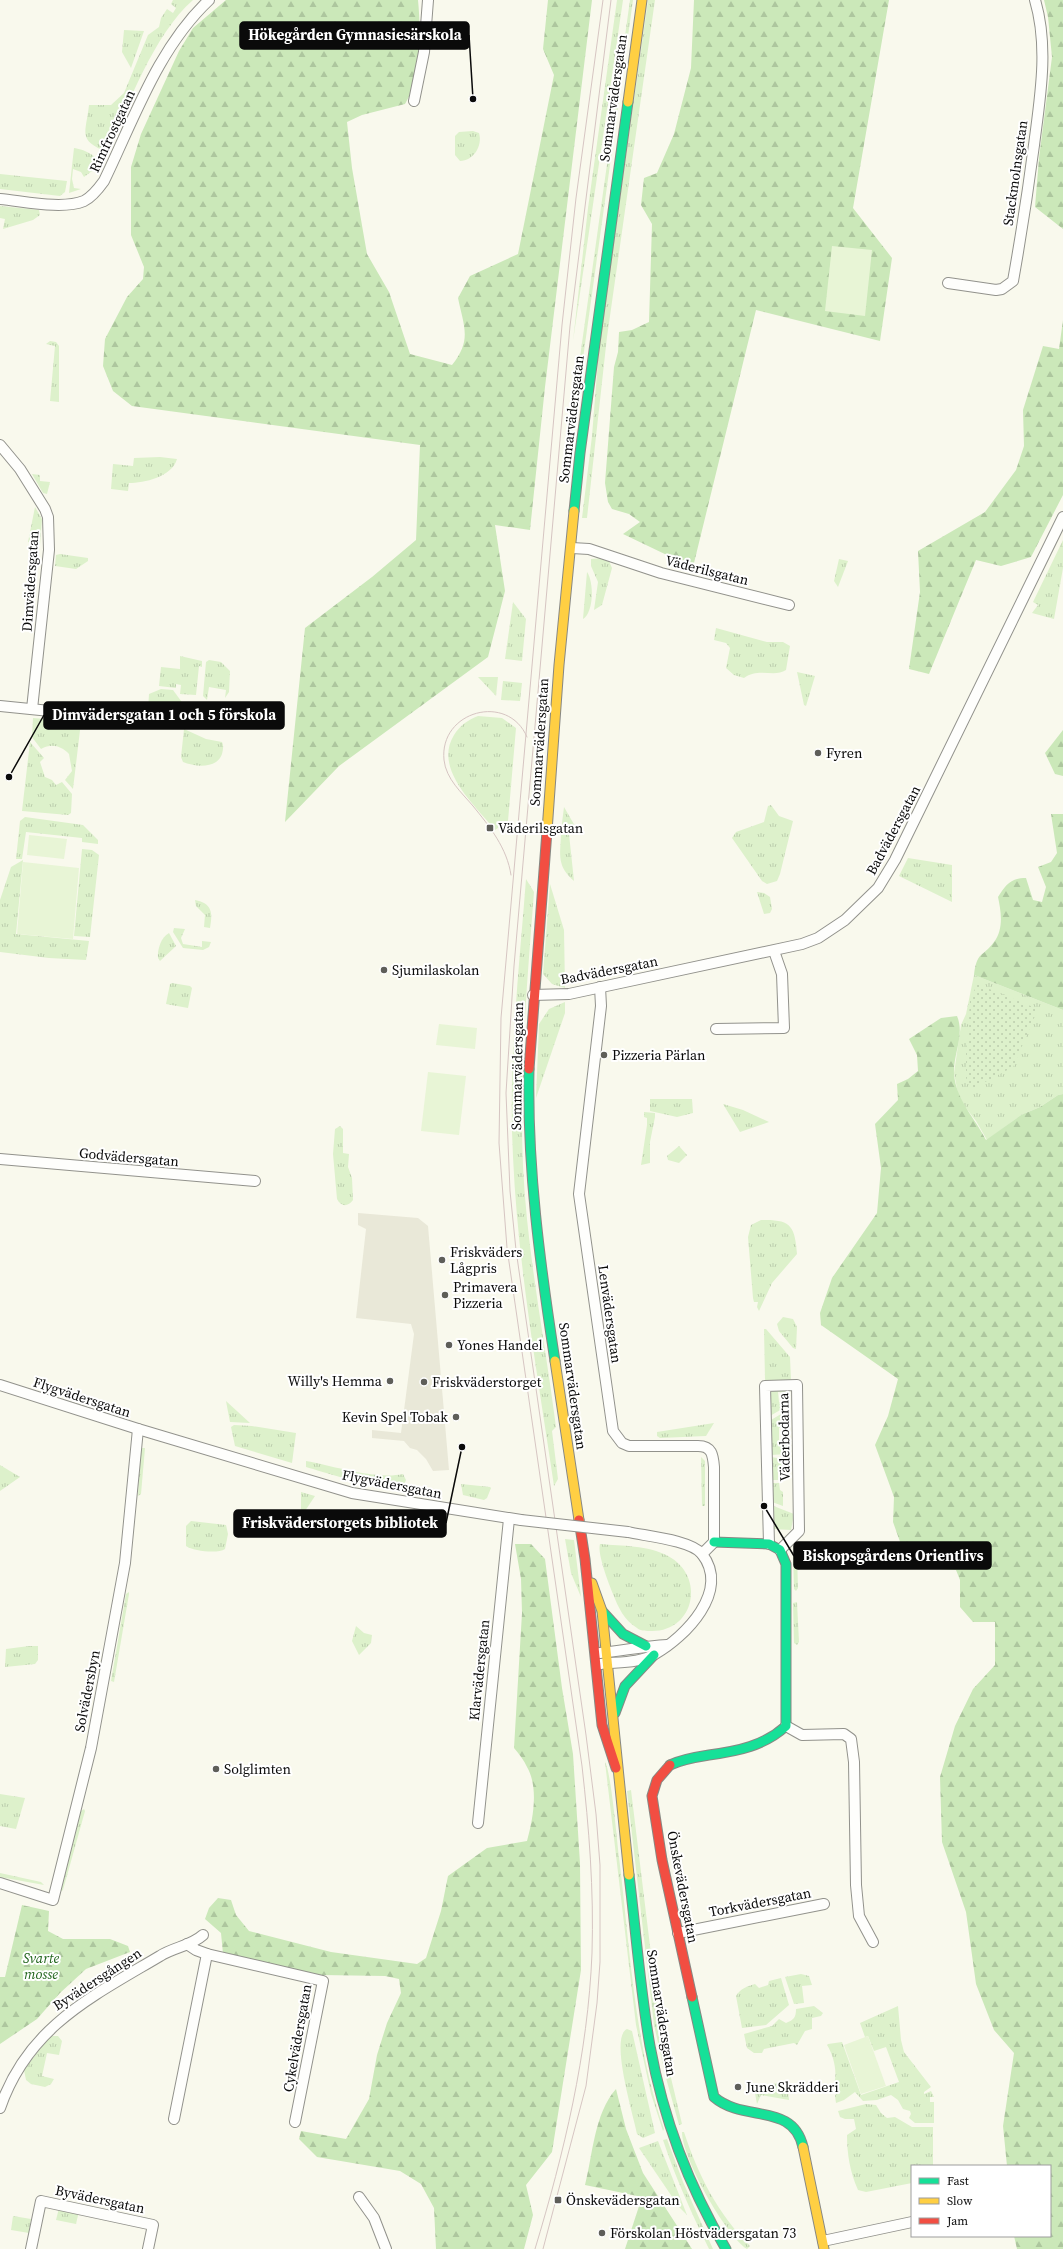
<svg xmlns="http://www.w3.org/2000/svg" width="1063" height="2249" font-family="'Source Serif 4',serif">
<defs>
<pattern id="grass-tufts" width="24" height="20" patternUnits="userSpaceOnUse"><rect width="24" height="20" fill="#ddf1cb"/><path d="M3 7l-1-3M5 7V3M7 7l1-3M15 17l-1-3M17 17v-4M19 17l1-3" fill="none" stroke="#bccdad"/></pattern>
<pattern id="forest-firs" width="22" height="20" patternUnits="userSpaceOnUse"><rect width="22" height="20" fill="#cbe8b9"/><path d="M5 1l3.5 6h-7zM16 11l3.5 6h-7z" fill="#adc69e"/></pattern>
<pattern id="garden-dots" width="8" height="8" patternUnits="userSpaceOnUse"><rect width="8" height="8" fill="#ddf1cb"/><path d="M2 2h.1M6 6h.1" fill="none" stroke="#bccdad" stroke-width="1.8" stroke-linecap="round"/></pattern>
</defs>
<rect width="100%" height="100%" fill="#f9f9ed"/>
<!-- grass -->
<g fill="url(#grass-tufts)">
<path d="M173,0H193C154,34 128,105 107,152C77,140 86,133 89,105H111L124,93L148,35L159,27L161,18L167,9L173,13L176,8L171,4Z"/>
<polygon points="617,0 623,0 573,341 588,208"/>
<polygon points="630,0 633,0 574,423 572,421 574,400"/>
<polygon points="648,0 655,0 607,337 587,518 582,518 592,436 599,348"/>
<polygon points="124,30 144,31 131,68 122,52"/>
<path d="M473,131L479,133C483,146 473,161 460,161L455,155V136L459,132Z"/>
<path d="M74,148C83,149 99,156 101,166L97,172L92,171L84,177L81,172L73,169L72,179L74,188L81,189L69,193Z"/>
<polygon points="0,174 67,181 65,192 60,196 0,189"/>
<polygon points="0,206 39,210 40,215 33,220 3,229 5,219 0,218"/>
<polygon points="50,341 56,342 59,346 59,402 50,401 55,346 46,344"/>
<path d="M160,457L177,459C172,477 144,483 129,483L128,491L111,489L113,464L133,466L134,458Z"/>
<polygon points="32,474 40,475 40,481 50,482 47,494 43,493"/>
<polygon points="35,507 42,519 40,545 28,542"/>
<polygon points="1063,540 1063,568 1054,619 1032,613 1038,605 1033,602"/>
<polygon points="60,554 88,558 88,561 76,569 55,566 56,555"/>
<polygon points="603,558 608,559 612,568 602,605 594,610 598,582 591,566 591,559"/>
<polygon points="839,559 848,561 838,587 834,581"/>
<path d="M587,572C594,582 594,612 583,619Z"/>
<polygon points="513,602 526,619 522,661 505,659"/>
<path d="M716,628L767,642H783L790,646L786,670C774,678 759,667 744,678L734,675L726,668L730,648L726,643L714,640Z"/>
<polygon points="180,656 202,661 202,667 199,666 196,695 180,694 181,685 176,684 176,688 159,686 161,667 180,669"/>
<polygon points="209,660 221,662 230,671 229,692 225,698 226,690 209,687 207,700 203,696 206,662"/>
<polygon points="797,672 815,676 806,706 804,705"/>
<polygon points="478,677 498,677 496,696"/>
<polygon points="503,681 522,683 520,701 501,700"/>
<polygon points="161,689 173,690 184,705 168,714 150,713 148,710 149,694"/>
<path d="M478,716L502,718L516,728L508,821L495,830C475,805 433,769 454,735C460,725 468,720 478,716Z"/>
<path d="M33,718L81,722L73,789L65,780L72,771L69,754C61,746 52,743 41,749L32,737Z"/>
<path d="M184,729L206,739L222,742C224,746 223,750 222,754C217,769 195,767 183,762L181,757Z"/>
<polygon points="30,742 44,758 40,762 45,777 52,780 56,785 62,782 72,794 71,813 68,815 22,811"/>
<polygon points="771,805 779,816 793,821 780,874 777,881 767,884 762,881 732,838 736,832 764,822 768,806"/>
<polygon points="564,807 575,826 573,831 561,831"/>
<polygon points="25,817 83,825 98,840 98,844 82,842 82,838 26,832 22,859 16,859 20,821"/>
<path d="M569,834L574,881C557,866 560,856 561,835Z"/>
<polygon points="82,849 92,850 99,855 90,937 74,936"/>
<polygon points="908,858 952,865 952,902 899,876"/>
<polygon points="23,860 16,934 89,941 86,960 49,958 0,952 0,900 11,867"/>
<path d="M526,879L534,892C527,984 519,1074 523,1166C527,1253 545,1340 556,1427L552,1431L558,1479L554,1486C538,1377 518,1267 513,1157C508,1064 519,971 526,879Z"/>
<polygon points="550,884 564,930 565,988 552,984 543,974"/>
<polygon points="757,892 764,893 770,897 772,909 770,913 764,914"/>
<path d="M195,900C212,903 213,913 210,928L204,927L205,915L196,906Z"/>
<polygon points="174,928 185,929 181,938 183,944 202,947 202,941 211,942 209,947 203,950 183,948 173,932"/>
<path d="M169,933L176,946L160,961L158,958C157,950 161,937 169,933Z"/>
<polygon points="974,975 1063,1010 1063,1094 1058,1095 1040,1107 1021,1115 987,1140 976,1121 959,1099 954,1073 961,1025 966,1014"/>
<polygon points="172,983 190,986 192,988 188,1008 166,1004 170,984"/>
<polygon points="565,1002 565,1013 536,1098 539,1024 549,1009"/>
<polygon points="650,1099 692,1099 693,1113 677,1117 650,1111"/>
<polygon points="723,1104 743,1110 769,1122 740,1132"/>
<polygon points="644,1112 655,1113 655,1117 650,1142 650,1163 641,1165 647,1125 647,1118 644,1117"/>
<path d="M340,1126L343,1129V1153L349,1154L348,1167L352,1178L353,1200C348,1207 341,1207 337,1199L333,1154L335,1129Z"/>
<polygon points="679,1146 687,1155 679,1163 668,1160 667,1156"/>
<path d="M761,1220C791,1219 795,1226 797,1254L772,1283L759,1311L757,1307L758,1302H754L753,1298L748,1237L751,1225Z"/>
<polygon points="783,1317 793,1319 797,1327 796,1349 793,1348 779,1331 777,1324"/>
<polygon points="764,1329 766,1329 790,1357 791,1381 766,1383 765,1380"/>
<polygon points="782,1390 788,1393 778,1392 779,1402 787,1406 770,1416 769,1392"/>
<polygon points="226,1401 250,1423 230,1422"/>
<polygon points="786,1411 787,1427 779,1428 779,1444 787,1445 787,1454 771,1455 771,1420"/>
<polygon points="714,1423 706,1436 660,1438 657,1436 657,1432"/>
<polygon points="234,1425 252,1426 296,1433 292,1463 235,1446 231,1427"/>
<polygon points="140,1448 145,1448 141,1494 138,1496"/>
<polygon points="701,1457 705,1461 705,1506 702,1506"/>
<polygon points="771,1457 783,1459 783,1469 778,1473 778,1480 772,1480"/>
<path d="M306,1461C334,1466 376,1480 403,1474L406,1480L404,1485C390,1494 324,1472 306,1467Z"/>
<polygon points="0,1465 20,1477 0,1491"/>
<polygon points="772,1483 779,1483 780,1490 783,1492 783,1506 772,1502"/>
<polygon points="461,1484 490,1487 491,1488 487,1498 484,1500 463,1495"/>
<polygon points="301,1492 315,1496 301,1517"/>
<polygon points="771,1505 794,1514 791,1530 773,1529"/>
<path d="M191,1521L226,1525L228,1534L225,1549C218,1554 193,1551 186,1546V1526Z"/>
<polygon points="565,1539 574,1540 581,1597 571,1573"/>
<path d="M600,1544C622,1546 648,1545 668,1556C706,1576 695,1632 651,1631C647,1631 640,1631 637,1628C624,1620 618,1607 613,1594C609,1584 597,1554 600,1544Z"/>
<polygon points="793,1554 797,1554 797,1556 798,1588 796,1591 794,1589"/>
<polygon points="129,1592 129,1594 114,1682 111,1681 126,1594"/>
<polygon points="797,1602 799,1642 797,1645 794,1643 793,1603"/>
<polygon points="356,1626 364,1633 372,1635 371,1643 359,1655 352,1641"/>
<polygon points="29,1646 38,1646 38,1660 35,1664 5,1667 6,1649"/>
<path d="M605,1762C611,1771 617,1841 619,1857C630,1947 634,2043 664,2129L663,2131L651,2094L636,2025Z"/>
<polygon points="631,1790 661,2036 682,2124 679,2125 666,2078 654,2025 627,1791"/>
<polygon points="0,1794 25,1798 16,1829 0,1826"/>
<polygon points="84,1809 85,1811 63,1890 60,1892 60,1887 81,1811"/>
<polygon points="677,1849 683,1879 676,1881 670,1850"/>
<polygon points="0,1873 41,1882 44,1885 0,1877"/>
<polygon points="801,1974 809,1976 812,1985 802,1986 804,2003 794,2004 785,1977"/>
<path d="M781,1978L789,2005L766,2025L742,2028L736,1996C741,1988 746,1987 755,1984L759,1988L768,1985L769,1981Z"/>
<path d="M814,2006L823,2013L821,2016L812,2018V2029L805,2031L797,2045L794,2043L764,2049L762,2053H754L747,2048L744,2034L772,2026L779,2019L786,2023C794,2020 796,2017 796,2009Z"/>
<path d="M898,2006L901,2040L904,2052L931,2087L924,2092V2094L931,2091L934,2097H930V2102H934V2123H915L909,2118L911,2114L910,2111L903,2109L898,2100L891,2095L877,2100L863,2101L855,2092L844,2100L836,2103L835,2096L837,2092L834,2083C838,2072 833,2054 827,2045L828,2044L842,2042L861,2095L899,2082L886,2047L874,2051L868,2036L865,2037L860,2023Z"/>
<path d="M627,2029L632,2031L655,2133L643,2138L637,2134C634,2117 609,2037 627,2029Z"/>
<polygon points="50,2036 58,2036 62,2041 59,2055 47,2053 42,2076 54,2079 51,2084 45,2087 31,2084 26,2080 24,2070"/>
<polygon points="787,2081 789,2100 761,2095 757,2104 754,2088"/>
<path d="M866,2104L876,2105L881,2113L887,2118L895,2117L912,2127H933V2166H912V2183L866,2192L858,2190C850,2172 847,2154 847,2135L856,2129L854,2119H845L840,2117L838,2111Z"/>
<path d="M682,2132H684C698,2175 718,2214 750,2246L747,2249C725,2234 682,2158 682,2132Z"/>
<path d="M667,2139L683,2182L713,2249H709C692,2214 675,2177 663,2140Z"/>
<polygon points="658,2141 687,2215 679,2207 639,2148"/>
<polygon points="59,2208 79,2211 76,2224 56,2220"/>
<polygon points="13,2216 31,2219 29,2233 11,2230"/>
</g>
<!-- forest -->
<g fill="url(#forest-firs)">
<path d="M226,0H418C421,29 421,79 405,104L362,115L347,122L352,168L367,254L389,292L410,354L452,365C472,340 464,327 458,298L470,276L518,254L554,75L543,49L548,0H592L545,387L530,530L495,525L505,591L488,657L339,766L285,822L305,628L372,577L416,540L420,445L132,406L113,391L103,366L105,339L127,297L143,279L144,267L131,235V167L141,134L179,51L193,28Z"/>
<polygon points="694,0 889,0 853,208 892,258 880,341 756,310 694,563 671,557 623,534 640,522 629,514 612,509 608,502 605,483 614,367 618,352 619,332 632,330 649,322 652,224 641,205 644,178 657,173 674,134 691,68"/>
<polygon points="1044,0 1063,0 1063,229 1035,207 1039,158 1052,57 1048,17"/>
<polygon points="1063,320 1063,495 1031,557 1001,566 976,560 929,674 909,669 920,592 918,551 985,512 1016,470 1024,446 1023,410 1043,346 1059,349"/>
<polygon points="1063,730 1063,776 1055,774 1045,753"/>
<path d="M1051,814H1063V1010L974,975C977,951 982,958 994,942C1004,929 1001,911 998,897C1006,885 1010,878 1026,878L1033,900L1042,902L1046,887L1038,867L1051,862L1057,853Z"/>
<path d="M957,1016C965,1035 953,1054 954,1074C956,1100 975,1118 986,1140L1021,1115L1040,1107L1058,1095L1063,1094V2249H1017L1014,2236H1050V2166H1007L1003,2126L1014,2053L994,2030L976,1984L966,1912L942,1842L940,1777L955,1726L973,1689L995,1665V1622H973L960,1607V1580L956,1570L909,1567L893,1522L894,1497L875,1445L888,1416L898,1379L821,1325L820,1313L832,1278L877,1213L881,1168L875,1124L898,1100L897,1084L908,1079L918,1071L917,1055L909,1039L941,1018Z"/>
<path d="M515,1544H531L545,1559L562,1688L573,1754L580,1863L581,1970L552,2152L526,2185L533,2215L524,2249H436L434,2208L421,2184L400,2171L317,2157L299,2139L301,2131L346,2139L369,2099L377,2055L387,2023L401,1993L399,1979L385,1976L321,1975L223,1954L221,1933L205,1919L209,1908L218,1898L231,1900L236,1915L249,1931L331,1952L417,1964L426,1958L441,1911L448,1876L487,1848L527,1841C533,1819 539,1788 527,1767C524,1760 519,1754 514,1748L522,1613L521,1579Z"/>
<polygon points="22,1905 49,1911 48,1931 63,1939 110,1939 128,1946 130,1952 86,1969 60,1993 37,2019 0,2044 0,1977 5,1977"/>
<path d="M616,2089L626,2129L643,2173L692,2249H625L642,2197L585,2185C593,2154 594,2114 616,2089Z"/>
</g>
<!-- garden -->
<polygon fill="url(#garden-dots)" points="977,984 1038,1009 1013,1067 972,1089 966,1078 966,1053 970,1001"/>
<!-- pitch -->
<g fill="#e8f5d6">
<polygon points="832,246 872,250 865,316 825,311"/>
<polygon points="29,835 67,839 64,859 27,855"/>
<polygon points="23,862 79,868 73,939 17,934"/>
<polygon points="439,1024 477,1028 475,1049 436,1045"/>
<polygon points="428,1072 466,1076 459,1135 421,1131"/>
<polygon points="868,2036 886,2086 861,2094 844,2045"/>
</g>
<!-- plaza -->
<polygon fill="#e9e8d8" points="358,1213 418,1218 428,1226 449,1470 433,1471 426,1459 417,1450 410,1448 404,1441 372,1438 372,1430 401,1433 414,1334 411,1324 356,1318 366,1229 358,1225"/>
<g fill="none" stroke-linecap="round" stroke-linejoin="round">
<!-- street casing -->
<g stroke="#92928c" stroke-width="12">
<g id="street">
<polyline points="414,101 424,52 428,0"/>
<path d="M0,199C23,201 62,210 84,201C92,197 99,188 104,181C134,119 158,48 209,0"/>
<path d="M948,283L996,290L1002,289L1013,281C1021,236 1028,191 1034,145C1040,98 1049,47 1035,0"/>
<polyline points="0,445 20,469 45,509 48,517 49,550 32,709"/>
<polyline points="572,548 589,549 661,573 789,605"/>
<polyline points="0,706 70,713"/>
<path d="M600,987L601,1006L579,1194L613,1431L622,1443L629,1446H698C712,1446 713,1455 714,1467V1542L702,1554"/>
<polyline points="533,995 569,994 802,944 818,938 845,920 878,888 895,860 1063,517"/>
<polyline points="716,1029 784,1028 782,974 774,951"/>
<polyline points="0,1159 255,1181"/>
<polyline points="0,1385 138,1429 352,1493 521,1520"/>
<polyline points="769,1544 765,1386 797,1385 799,1531 780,1550"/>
<path d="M600,1653C622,1651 644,1646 667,1645"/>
<path d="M601,1664C617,1662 641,1663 655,1654C685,1637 731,1591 702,1554C691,1540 645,1536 628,1532"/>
<polyline points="786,1726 802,1735 844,1734 851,1739 854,1762 856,1885 859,1916 873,1942"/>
<polyline points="478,1823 509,1519"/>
<polyline points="0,1883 53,1900 91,1748 125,1563 138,1429"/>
<polyline points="678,1933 824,1904"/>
<polyline points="187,1944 196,1950 207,1954 323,1981 295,2122"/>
<path d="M0,2108C28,2027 91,1997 160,1956C174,1947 191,1946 203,1935"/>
<polyline points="174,2119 207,1954"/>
<polyline points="359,2197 374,2218 386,2249"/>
<polyline points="823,2241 912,2222"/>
<polyline points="31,2249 41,2201 153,2225 148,2249"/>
</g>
</g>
<!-- fast casing -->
<g stroke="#888883" stroke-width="11">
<g id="fast">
<polyline points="574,511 580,453 628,102"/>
<path d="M529,1069C527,1167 540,1264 555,1361"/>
<polyline points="602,1611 623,1634 646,1646"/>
<polyline points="615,1713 625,1686 654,1655"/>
<path d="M670,1765C682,1759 696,1757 709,1755C738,1751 764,1746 786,1726V1564L780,1550L769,1544L714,1542"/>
<path d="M629,1875C636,1931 640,1989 650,2046C663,2117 689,2187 726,2249"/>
<path d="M692,1997L714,2097C744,2123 793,2102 803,2147"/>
</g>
</g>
<!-- slow casing -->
<g stroke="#888883" stroke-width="11">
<g id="slow">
<polyline points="628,102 642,0"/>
<polyline points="547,831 559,665 574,511"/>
<polyline points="555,1361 579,1520"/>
<polyline points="592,1583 602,1611 629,1875"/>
<polyline points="803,2147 824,2249"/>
</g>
</g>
<!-- jam casing -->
<g stroke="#888883" stroke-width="11">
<g id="jam">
<polyline points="529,1069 547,831"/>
<polyline points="579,1520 585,1559 602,1725 616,1768"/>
<polyline points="670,1765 657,1780 652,1796 662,1860 692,1997"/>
</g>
</g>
<!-- street -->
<use href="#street" stroke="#fefefc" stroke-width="10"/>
<!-- fast -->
<use href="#fast" stroke="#16e098" stroke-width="9"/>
<!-- slow -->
<use href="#slow" stroke="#ffcf43" stroke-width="9"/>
<!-- jam -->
<use href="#jam" stroke="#f24e42" stroke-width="9"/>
<!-- tram -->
<g stroke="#d6c5c2" stroke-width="1">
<path d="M511,875C507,848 490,827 473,806C462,793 446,779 444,760C439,711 508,692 527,737"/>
<path d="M535,2249C564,2153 588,2054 592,1953C594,1890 589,1828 582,1766L507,1248L499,1143L501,1018L562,325L576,198L603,0"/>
<polyline points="543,2249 586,2086 597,2003 600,1962 600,1865 596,1814 586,1735 516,1250 510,1191 506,1093 514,966 570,326 611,0"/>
</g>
<!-- street-bridge casing -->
<g stroke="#92928c" stroke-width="12" stroke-linecap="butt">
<polyline id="street-bridge" points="521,1520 628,1532"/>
</g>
<!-- street-bridge -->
<use href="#street-bridge" stroke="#fefefc" stroke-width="10"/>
</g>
<!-- markers -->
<g fill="#5e5e59" stroke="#fff" stroke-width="1.5">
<circle cx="818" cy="753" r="4"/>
<rect x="486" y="824" width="8" height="8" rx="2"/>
<circle cx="384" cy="970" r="4"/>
<circle cx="604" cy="1055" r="4"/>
<circle cx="442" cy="1260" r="4"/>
<circle cx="445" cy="1295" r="4"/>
<circle cx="449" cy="1345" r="4"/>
<circle cx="390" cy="1381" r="4"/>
<circle cx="424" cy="1382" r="4"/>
<circle cx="456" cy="1417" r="4"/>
<circle cx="216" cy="1769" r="4"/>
<circle cx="738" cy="2087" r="4"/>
<rect x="554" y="2196" width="8" height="8" rx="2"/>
<circle cx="602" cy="2233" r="4"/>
</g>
<g text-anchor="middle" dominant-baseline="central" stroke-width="4" stroke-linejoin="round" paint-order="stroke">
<!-- street labels -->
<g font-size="14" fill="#0a0a0a" stroke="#fff">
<text transform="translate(613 98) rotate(-82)">Sommarvädersgatan</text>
<text transform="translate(112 131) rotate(-65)">Rimfrostgatan</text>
<text transform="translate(1015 173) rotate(-82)">Stackmolnsgatan</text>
<text transform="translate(571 419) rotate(-83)">Sommarvädersgatan</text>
<text transform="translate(707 570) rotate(14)">Väderilsgatan</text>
<text transform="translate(30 581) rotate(-86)">Dimvädersgatan</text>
<text transform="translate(539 742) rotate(-86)">Sommarvädersgatan</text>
<text transform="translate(893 830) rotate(-62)">Badvädersgatan</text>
<text transform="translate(609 970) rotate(-11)">Badvädersgatan</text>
<text transform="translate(517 1066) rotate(-89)">Sommarvädersgatan</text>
<text transform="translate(129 1157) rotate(5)">Godvädersgatan</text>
<text transform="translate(610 1314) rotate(82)">Lenvädersgatan</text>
<text transform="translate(573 1386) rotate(82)">Sommarvädersgatan</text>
<text transform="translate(82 1397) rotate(18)">Flygvädersgatan</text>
<text transform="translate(784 1437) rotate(-91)">Väderbodarna</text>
<text transform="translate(392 1484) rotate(11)">Flygvädersgatan</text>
<text transform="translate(479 1670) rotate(-84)">Klarvädersgatan</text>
<text transform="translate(87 1691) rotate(-79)">Solvädersbyn</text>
<text transform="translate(683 1887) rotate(79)">Önskevädersgatan</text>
<text transform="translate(760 1902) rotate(-11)">Torkvädersgatan</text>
<text transform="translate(97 1979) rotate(-33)">Byvädersgången</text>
<text transform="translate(662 2013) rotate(81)">Sommarvädersgatan</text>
<text transform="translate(297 2038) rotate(-80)">Cykelvädersgatan</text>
<text transform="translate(100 2199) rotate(12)">Byvädersgatan</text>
</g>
<!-- poi labels -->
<g font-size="14" fill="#0a0a0a" stroke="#fff" text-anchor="start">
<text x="826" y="753">Fyren</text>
<text x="498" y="828">Väderilsgatan</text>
<text x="392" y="970">Sjumilaskolan</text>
<text x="612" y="1055">Pizzeria Pärlan</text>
<text x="450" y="1252">Friskväders<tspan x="450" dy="16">Lågpris</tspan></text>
<text x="453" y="1287">Primavera<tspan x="453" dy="16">Pizzeria</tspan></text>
<text x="457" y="1345">Yones Handel</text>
<text x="382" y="1381" text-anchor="end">Willy's Hemma</text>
<text x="432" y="1382">Friskväderstorget</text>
<text x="448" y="1417" text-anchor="end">Kevin Spel Tobak</text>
<text x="224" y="1769">Solglimten</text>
<text x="746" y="2087">June Skrädderi</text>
<text x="566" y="2200">Önskevädersgatan</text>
<text x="610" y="2233">Förskolan Höstvädersgatan 73</text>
</g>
<!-- park labels -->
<g font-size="14" font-style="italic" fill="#1e6319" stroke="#fff">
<text x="41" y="1958">Svarte<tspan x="41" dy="16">mosse</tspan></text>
</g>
</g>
<!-- callouts -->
<path fill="none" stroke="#0a0a0a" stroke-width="1.5" d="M473 99L469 35M9 777L44 715M462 1447L446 1523M764 1506L794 1556"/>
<g fill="#0a0a0a" stroke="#fff" stroke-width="1.5">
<circle cx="473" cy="99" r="4"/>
<circle cx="9" cy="777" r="4"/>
<circle cx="462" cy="1447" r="4"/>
<circle cx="764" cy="1506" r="4"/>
</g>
<g fill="#0a0a0a" stroke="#0a0a0a" stroke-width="1.5">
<rect x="240" y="22" width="229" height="27" rx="4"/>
<rect x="44" y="702" width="240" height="27" rx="4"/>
<rect x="234" y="1510" width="212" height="27" rx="4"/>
<rect x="794" y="1542" width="197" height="27" rx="4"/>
</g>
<g font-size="15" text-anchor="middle" font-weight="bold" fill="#fff">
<text x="355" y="40">Hökegården Gymnasiesärskola</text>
<text x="164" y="720">Dimvädersgatan 1 och 5 förskola</text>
<text x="340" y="1528">Friskväderstorgets bibliotek</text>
<text x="893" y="1561">Biskopsgårdens Orientlivs</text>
</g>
<!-- legend -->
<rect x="911" y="2165" width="140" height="72" fill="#ffffff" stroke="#9d9d9d"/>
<rect x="919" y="2178" width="20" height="6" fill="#16e098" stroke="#9d9d9d"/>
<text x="947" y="2185" font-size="12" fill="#0a0a0a">Fast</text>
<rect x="919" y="2198" width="20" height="6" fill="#ffcf43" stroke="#9d9d9d"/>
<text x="947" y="2205" font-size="12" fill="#0a0a0a">Slow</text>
<rect x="919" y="2218" width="20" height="6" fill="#f24e42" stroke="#9d9d9d"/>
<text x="947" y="2225" font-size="12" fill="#0a0a0a">Jam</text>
</svg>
